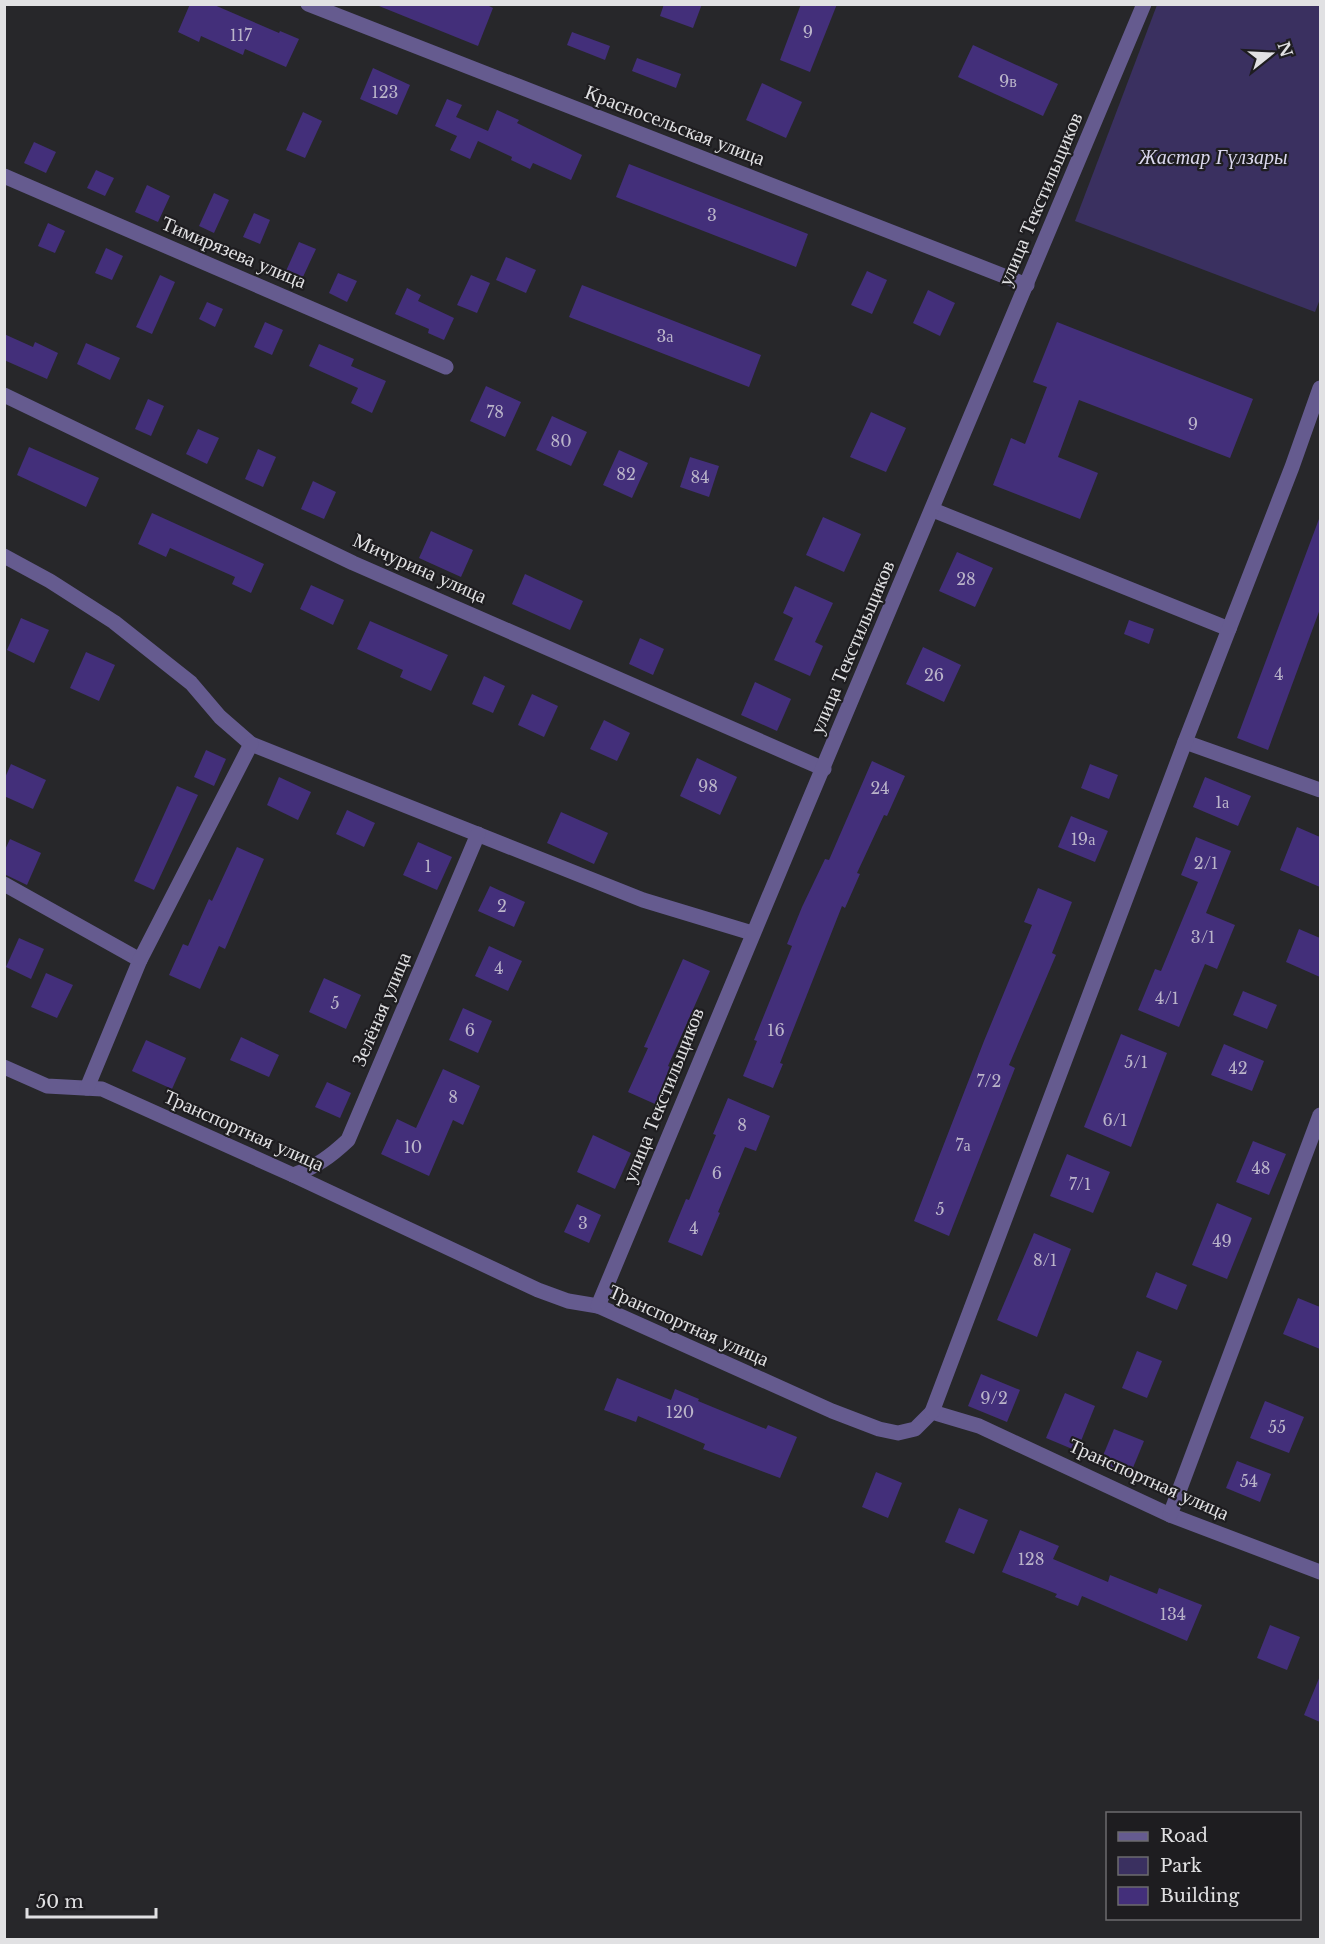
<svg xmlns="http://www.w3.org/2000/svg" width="1325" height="1944" font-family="'Libre Baskerville',serif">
<rect width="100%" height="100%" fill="#27272a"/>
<!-- green -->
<polygon fill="#3a3060" points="1157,5 1320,5 1320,299 1315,312 1075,221"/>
<!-- building -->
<g fill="#432f7a">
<polygon points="190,4 212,4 279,33 280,31 299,39 286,67 245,49 243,55 201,36 199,42 178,32"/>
<polygon points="374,4 485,4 493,8 478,46"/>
<polygon points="664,4 702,4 693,28 660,16"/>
<polygon points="801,4 837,4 810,72 780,60"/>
<polygon points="572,32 610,46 605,60 567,45"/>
<polygon points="973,45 1058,84 1043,116 958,77"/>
<polygon points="637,58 681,74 676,88 632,71"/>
<polygon points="373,68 410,85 397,115 360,99"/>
<polygon points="762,83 802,102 786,138 746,120"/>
<polygon points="447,99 462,105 456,117 488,131 497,110 519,120 517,123 582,155 571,180 533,163 530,169 511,160 512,157 478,141 470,159 450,150 457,136 435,126"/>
<polygon points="303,112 322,121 305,158 286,150"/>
<polygon points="34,142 56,152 46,173 24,163"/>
<polygon points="629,164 808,234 796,267 616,197"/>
<polygon points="96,170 114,178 105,196 87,188"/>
<polygon points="147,185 170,196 158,222 135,212"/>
<polygon points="214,193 229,200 214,233 199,226"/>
<polygon points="254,213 270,220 260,244 243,237"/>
<polygon points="48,223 65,231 55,253 38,246"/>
<polygon points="299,242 316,249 302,279 286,271"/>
<polygon points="106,248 123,256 112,280 95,273"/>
<polygon points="506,257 536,270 526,293 496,280"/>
<polygon points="867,271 887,280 872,314 851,305"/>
<polygon points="338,273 357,281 347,302 329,293"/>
<polygon points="160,275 175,282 152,334 136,327"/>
<polygon points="471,275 490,283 477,313 457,305"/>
<polygon points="582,285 761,355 749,387 569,317"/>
<polygon points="407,288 421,295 418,301 454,318 444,340 428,333 429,329 395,314"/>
<polygon points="928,290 955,303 940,336 913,323"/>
<polygon points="207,302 223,309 215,327 199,319"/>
<polygon points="265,322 283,330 272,355 254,347"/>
<polygon points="1057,322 1253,399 1230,458 1079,400 1058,457 1098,473 1080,519 993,485 1011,438 1025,444 1047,387 1033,382"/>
<polygon points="4,334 33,347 35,342 58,353 47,379 4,360"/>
<polygon points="86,343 120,358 110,380 77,364"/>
<polygon points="319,344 354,359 351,366 386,381 372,413 351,403 358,388 309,366"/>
<polygon points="486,386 521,402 505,437 470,421"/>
<polygon points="148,399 164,406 151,436 135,429"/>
<polygon points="871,412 906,428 886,472 850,457"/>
<polygon points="552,416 587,432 571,466 536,450"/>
<polygon points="198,429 219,438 207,464 186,454"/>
<polygon points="29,447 99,478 86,507 17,475"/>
<polygon points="258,449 276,457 263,487 245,479"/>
<polygon points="619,450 648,463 632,498 603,485"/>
<polygon points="690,457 719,466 709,497 680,487"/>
<polygon points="313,481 336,492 324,519 301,509"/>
<polygon points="152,513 264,564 251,593 232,584 235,577 170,548 166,557 138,544"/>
<polygon points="823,517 861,534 844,572 806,555"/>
<polygon points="1319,519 1320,609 1268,750 1237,738"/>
<polygon points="431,531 473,550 461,577 419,558"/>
<polygon points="957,552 993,568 975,607 939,591"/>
<polygon points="525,574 583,601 570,630 512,604"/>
<polygon points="311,585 344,600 333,625 300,609"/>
<polygon points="795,586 833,603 815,642 823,646 810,676 774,660 793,618 783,613"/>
<polygon points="21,618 49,630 34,663 7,650"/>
<polygon points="1129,620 1154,629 1149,644 1124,634"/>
<polygon points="370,621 448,655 431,691 400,677 403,670 357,649"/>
<polygon points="640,638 664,649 653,675 629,664"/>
<polygon points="923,647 961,665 944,702 906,684"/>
<polygon points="86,652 115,665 99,701 70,688"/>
<polygon points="484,676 505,686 493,713 472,704"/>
<polygon points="755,682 791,699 777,731 741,715"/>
<polygon points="532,694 558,706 544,737 518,725"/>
<polygon points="604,720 630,733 617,761 590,749"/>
<polygon points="206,750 226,759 214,786 194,777"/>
<polygon points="697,758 737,777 720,815 680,796"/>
<polygon points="872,761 905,776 887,816 884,815 857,873 860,874 845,908 842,906 780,1063 783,1064 773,1088 743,1076 757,1041 754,1040 792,946 787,944 802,907 825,859 829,860"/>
<polygon points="11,764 46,780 33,809 4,796 4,780"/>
<polygon points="1090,764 1118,775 1109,799 1081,788"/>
<polygon points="279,777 311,792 298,820 267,805"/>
<polygon points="1205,777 1251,796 1238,826 1193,807"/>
<polygon points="177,786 198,795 154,890 134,881"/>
<polygon points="347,810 375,823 364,847 336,834"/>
<polygon points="561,812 608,833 594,864 547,843"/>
<polygon points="1071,816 1108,831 1095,862 1058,847"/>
<polygon points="1297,827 1320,837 1320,887 1280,870"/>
<polygon points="1196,837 1231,851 1206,913 1235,925 1217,969 1205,964 1179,1027 1138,1010 1155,969 1161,971 1198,882 1181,875"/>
<polygon points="10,839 41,853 27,885 4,874 4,852"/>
<polygon points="418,842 452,857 437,890 403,875"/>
<polygon points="237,847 264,859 225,949 219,946 200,989 169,975 183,944 188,946 209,899 212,901"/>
<polygon points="490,886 525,902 514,927 478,911"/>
<polygon points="1038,888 1072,902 1052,953 1056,955 1009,1065 1015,1068 949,1236 914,1221 984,1041 1032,925 1024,922"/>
<polygon points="1299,929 1320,938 1320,977 1286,962"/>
<polygon points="19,938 44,949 31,979 6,967"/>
<polygon points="489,946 522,961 508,991 475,976"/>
<polygon points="683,959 710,971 668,1066 672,1068 655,1104 628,1092 648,1048 644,1047"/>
<polygon points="46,973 73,985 57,1018 31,1007"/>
<polygon points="324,978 361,995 346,1029 309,1012"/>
<polygon points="1243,991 1277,1005 1267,1029 1233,1015"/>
<polygon points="463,1008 492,1021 478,1053 449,1040"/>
<polygon points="1121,1034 1167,1053 1131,1147 1084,1127"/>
<polygon points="241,1037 279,1055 269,1077 230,1060"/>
<polygon points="146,1040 186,1058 172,1089 132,1071"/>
<polygon points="1224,1044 1264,1061 1252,1091 1211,1075"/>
<polygon points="443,1069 480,1086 463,1125 453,1120 429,1176 381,1154 397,1119 416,1128"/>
<polygon points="327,1082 351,1093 340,1118 315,1107"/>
<polygon points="728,1098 770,1116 756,1151 745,1147 718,1212 720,1213 702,1256 668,1242 686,1199 689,1200 716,1135 713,1134"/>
<polygon points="593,1135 631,1153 615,1189 577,1172"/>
<polygon points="1253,1141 1286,1154 1269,1195 1236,1182"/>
<polygon points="1067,1154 1110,1172 1093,1213 1050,1196"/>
<polygon points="1217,1203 1252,1218 1227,1279 1192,1265"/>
<polygon points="577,1204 601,1215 589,1243 564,1232"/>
<polygon points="1034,1233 1071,1249 1037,1337 997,1320"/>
<polygon points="1156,1272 1187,1285 1177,1310 1146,1297"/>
<polygon points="1298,1298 1320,1307 1320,1349 1283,1334"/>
<polygon points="1137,1351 1162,1361 1147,1398 1122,1388"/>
<polygon points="981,1374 1020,1390 1007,1422 968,1406"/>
<polygon points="617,1378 671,1400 675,1389 699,1399 698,1401 766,1429 768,1425 797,1437 780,1478 703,1449 705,1444 638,1416 636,1422 604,1410"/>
<polygon points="1065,1393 1095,1406 1077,1451 1046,1438"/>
<polygon points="1265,1401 1304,1417 1289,1453 1250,1438"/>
<polygon points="1114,1429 1144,1441 1130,1475 1100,1463"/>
<polygon points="1237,1461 1271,1474 1260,1502 1226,1488"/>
<polygon points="876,1472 902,1483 888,1518 862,1507"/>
<polygon points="959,1508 988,1520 974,1554 945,1542"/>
<polygon points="1020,1530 1059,1546 1053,1559 1108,1582 1110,1575 1157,1594 1159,1588 1202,1605 1187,1641 1082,1596 1078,1606 1055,1597 1057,1594 1002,1572"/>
<polygon points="1270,1625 1300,1637 1287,1670 1257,1658"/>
<polygon points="1320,1676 1320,1722 1304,1715"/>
</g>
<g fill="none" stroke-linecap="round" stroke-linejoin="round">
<!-- street -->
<g stroke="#655b8f" stroke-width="15">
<polyline points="308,4 1027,285"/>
<polyline points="4,176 446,367"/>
<polyline points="4,395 353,563 824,769"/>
<polyline points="933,510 1229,629"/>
<polyline points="4,556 50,581 114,622 191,683 220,717 251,744 643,900 752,933"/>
<polyline points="1185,742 1320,790"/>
<polyline points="4,884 140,960"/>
<polyline points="4,1067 47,1086 102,1089 293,1175 538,1290 568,1301 598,1306 832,1411 879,1429 898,1433 915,1429 932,1412 979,1426 1170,1515 1320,1572"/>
<polyline points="87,1088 140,960 251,744"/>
<path d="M293,1175C316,1167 331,1156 348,1140L478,834"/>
<path d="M598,1306C778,871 962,439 1144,4"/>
<polyline points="932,1412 1185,742 1292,467 1320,388"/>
<polyline points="1170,1515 1320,1115"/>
</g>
</g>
<g text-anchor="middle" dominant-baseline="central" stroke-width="4.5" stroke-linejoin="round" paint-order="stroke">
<!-- number labels -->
<g font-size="16" fill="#bab4c9">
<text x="808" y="32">9</text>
<text x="241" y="35">117</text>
<text x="1008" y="81">9в</text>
<text x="385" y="92">123</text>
<text x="712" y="215">3</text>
<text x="665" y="336">3а</text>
<text x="495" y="412">78</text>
<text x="1193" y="424">9</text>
<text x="561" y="441">80</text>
<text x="626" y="474">82</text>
<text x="700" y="477">84</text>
<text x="966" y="579">28</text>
<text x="1279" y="674">4</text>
<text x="934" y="675">26</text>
<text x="708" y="786">98</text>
<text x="880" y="788">24</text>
<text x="1222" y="802">1а</text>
<text x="1083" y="839">19а</text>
<text x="1206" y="863">2/1</text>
<text x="428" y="866">1</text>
<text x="502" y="906">2</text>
<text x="1203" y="937">3/1</text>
<text x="499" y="968">4</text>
<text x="1167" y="998">4/1</text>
<text x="335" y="1003">5</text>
<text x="470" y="1030">6</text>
<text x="776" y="1030">16</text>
<text x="1136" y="1062">5/1</text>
<text x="1238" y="1068">42</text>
<text x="989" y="1081">7/2</text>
<text x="453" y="1097">8</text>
<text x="1115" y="1120">6/1</text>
<text x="742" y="1125">8</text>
<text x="963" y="1145">7а</text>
<text x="413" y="1147">10</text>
<text x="1261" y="1168">48</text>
<text x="717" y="1173">6</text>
<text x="1080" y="1184">7/1</text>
<text x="940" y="1209">5</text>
<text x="583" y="1223">3</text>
<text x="694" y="1228">4</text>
<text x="1222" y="1241">49</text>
<text x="1045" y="1260">8/1</text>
<text x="994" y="1398">9/2</text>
<text x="680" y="1412">120</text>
<text x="1277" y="1427">55</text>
<text x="1249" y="1481">54</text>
<text x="1031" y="1559">128</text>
<text x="1173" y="1614">134</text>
</g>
<!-- street labels -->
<g font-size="20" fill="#e1e1e3" stroke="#1e1d20">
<text transform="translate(675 125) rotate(21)">Красносельская улица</text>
<text transform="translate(1040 199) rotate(-67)">улица Текстильщиков</text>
<text transform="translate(234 252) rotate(23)">Тимирязева улица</text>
<text transform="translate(420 568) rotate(24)">Мичурина улица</text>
<text transform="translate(852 647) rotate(-67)">улица Текстильщиков</text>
<text transform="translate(381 1009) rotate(-67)">Зелёная улица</text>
<text transform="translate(663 1095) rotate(-68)">улица Текстильщиков</text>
<text transform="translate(244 1130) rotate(24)">Транспортная улица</text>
<text transform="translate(689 1325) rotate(24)">Транспортная улица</text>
<text transform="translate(1149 1479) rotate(24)">Транспортная улица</text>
</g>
<!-- park labels -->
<g font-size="20" font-style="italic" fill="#dbd8ee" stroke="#1e1d20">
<text x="1213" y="157">Жастар Гүлзары</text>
</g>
</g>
<!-- border -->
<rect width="1325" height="1944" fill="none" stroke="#e1e1e3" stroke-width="12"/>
<!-- legend -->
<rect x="1106" y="1812" width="195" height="108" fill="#1e1d20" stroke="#6c6b6e" stroke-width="1.5"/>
<rect x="1118" y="1832" width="30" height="9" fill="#655b8f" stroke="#6c6b6e" stroke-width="1.5"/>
<text x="1160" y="1842" font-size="18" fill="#e1e1e3">Road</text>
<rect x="1118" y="1857" width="30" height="18" fill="#3a3060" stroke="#6c6b6e" stroke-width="1.5"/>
<text x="1160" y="1872" font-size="18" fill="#e1e1e3">Park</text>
<rect x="1118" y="1887" width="30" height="18" fill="#432f7a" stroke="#6c6b6e" stroke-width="1.5"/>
<text x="1160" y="1902" font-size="18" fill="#e1e1e3">Building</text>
<!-- north arrow -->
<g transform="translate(1271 54) rotate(72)" stroke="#1e1d20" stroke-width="4.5" paint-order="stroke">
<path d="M0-4.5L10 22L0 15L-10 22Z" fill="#e1e1e3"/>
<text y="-9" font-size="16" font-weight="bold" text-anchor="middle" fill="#e1e1e3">N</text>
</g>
<!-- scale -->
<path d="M27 1908v9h129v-9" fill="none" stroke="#e1e1e3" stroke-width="3"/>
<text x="36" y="1908" font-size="18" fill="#e1e1e3" stroke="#1e1d20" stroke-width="4.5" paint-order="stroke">50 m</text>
</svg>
